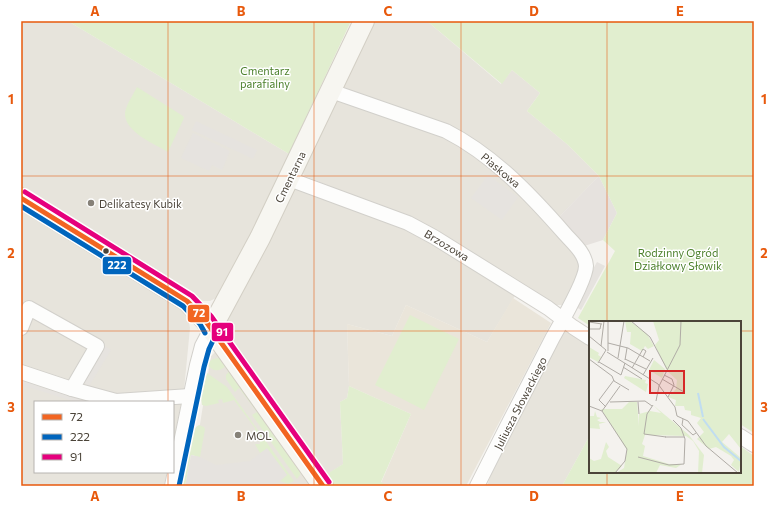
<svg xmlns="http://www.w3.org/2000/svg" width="775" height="507" font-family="Commissioner,sans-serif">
<rect width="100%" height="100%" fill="#f4f2ee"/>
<!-- residential -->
<g fill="#e7e4dc">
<polygon points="21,21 68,21 289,154 280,178 220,292 216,298 210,301 203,301 21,189"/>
<polygon points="372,21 427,21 501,84 512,70 540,93 527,111 568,145 599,176 558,218 486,150 346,90 342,83"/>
<polygon points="338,99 446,138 461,145 514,186 581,260 581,270 562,305 554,305 366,201 305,176 301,172 335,100"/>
<polygon points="293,189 297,189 409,230 430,242 516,294 487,342 406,305 392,336 347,324 349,386 347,398 340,402 343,464 325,476 332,486 190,486 211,356 228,340 226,327 228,316"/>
<polygon points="21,210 183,309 188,316 190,328 184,390 173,445 173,402 35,402 35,472 167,472 164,486 21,486"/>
<polygon points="565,328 590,343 590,435 562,486 487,486 492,471"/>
</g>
<!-- industrial -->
<polygon fill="#e6e2de" points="599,176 617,213 603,240 581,247 558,218"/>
<!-- education -->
<polygon fill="#eae5da" points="513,298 551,323 466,486 388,486 381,483 411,414 349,386 347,324 392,336 406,305 487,342"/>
<!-- green -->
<g fill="#e1eecf">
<polygon points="68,21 351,21 289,154"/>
<polygon points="427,21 754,21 754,433 740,424 740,322 590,322 590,326 578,318 615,251 603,240 617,213 599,176 568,145 527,111 540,93 512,70 502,84"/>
<path d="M137,87L183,116L184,118L168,152C155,144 124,132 125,113C126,105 133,95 137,87Z"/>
<polygon points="410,315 459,339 424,410 375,385"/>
<path d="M219,358L222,359L226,366C217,373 214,371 206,364L213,359Z"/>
<polygon points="230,370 301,467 300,475 297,479 252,415 257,412 239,388 235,392 226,379 226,375"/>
<polygon points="207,373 227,387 265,440 294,481 288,484 280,481 287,475 267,449 260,453 255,444 260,444 260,436 255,435 255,428 234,400 223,403 222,399 218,400 219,403 206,406 202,405 201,397"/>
<polygon points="349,386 411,414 381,482 388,486 332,486 324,476 343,464 340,402 347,398"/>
<polygon points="199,425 204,427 205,429 200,457 191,455 185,486 181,486 193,432 196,427"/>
<polygon points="590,435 590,472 740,472 740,446 754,456 754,486 562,486"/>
</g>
<!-- parking -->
<g fill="#e6e3df">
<polygon points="196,121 257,150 253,159 192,130"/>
<polygon points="193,133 230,151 222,170 212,165 209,171 181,158"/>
<polygon points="488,175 518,197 502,220 471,198"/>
<polygon points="597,262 605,266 581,310 573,305"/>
<polygon points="103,345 111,350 89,386 81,381"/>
<polygon points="21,377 88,398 85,402 76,402 21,385"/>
<polygon points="267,448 287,475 273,486 185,486 191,455 200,457 216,465 250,461"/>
</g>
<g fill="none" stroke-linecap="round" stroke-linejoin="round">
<!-- street casing -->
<g stroke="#d2d0cb" stroke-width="16">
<g id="street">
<path d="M331,91L446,131C493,155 530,194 565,234C573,243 585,253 586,266C586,280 561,323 553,337C527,387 502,436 477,486"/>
<polyline points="289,179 408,223 434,237 548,308 573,327 590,338"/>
<polyline points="21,328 29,308 97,346 72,389"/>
<polyline points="21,372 72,389 116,401 190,396"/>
<polyline points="740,436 754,445"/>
<polyline points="172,486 197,365 202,346 211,329"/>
</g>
</g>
<!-- secondary casing -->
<g stroke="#d3cfc5" stroke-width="22">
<g id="secondary">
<polyline points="21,198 187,301 205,320 323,486"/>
<polyline points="211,329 260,238 364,21"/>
</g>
</g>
<!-- street -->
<use href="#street" stroke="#fdfdfc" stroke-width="14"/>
<!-- secondary -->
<use href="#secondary" stroke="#f7f6f1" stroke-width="20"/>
<!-- bus-1 casing -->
<g stroke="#fff" stroke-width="8">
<polyline id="bus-1" points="21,198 187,301 205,320 323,486"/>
</g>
<!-- bus-2 casing -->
<g stroke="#fff" stroke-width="8">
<g id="bus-2">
<polyline points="21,206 183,306 200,324 205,333"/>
<polyline points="179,486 204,367 209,349 217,332"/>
</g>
</g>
<!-- bus-3 casing -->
<g stroke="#fff" stroke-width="8">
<polyline id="bus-3" points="25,192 192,296 211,316 329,482"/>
</g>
<!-- bus-1 -->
<use href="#bus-1" stroke="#f26522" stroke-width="5"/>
<!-- bus-2 -->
<use href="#bus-2" stroke="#0065bd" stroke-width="5"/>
<!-- bus-3 -->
<use href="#bus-3" stroke="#e5007d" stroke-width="5"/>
</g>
<!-- grid -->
<path fill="none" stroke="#e8590c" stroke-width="1" stroke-opacity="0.55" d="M168,21V402M314,21V486M461,21V486M607,21V322M21,176H754M21,331H590M740,331H754M168,472V486M607,472V486"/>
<!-- markers -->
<g fill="#868178" stroke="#fff" stroke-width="1.5">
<circle cx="91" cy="203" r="4"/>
<circle cx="238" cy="435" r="4"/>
</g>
<circle fill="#4b4439" stroke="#fff" stroke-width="1.5" cx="106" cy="251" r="3.5"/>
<g text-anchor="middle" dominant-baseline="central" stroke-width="3" stroke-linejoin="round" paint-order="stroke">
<!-- park labels -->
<g font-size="11" fill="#4a7f2a" stroke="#fff">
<text x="265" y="70">Cmentarz<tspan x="265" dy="13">parafialny</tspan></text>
<text x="678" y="252">Rodzinny Ogród<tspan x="678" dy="13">Działkowy Słowik</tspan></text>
</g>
<!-- street labels -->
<g font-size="11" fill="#4b4439" stroke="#fff">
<text transform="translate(501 170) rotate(40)">Piaskowa</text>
<text transform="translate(290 177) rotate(-64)">Cmentarna</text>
<text transform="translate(447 245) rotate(31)">Brzozowa</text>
<text transform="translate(520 403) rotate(-63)">Juliusza Słowackiego</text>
</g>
<!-- poi labels -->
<g font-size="11" fill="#4b4439" stroke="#fff" text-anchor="start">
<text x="99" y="203">Delikatesy Kubik</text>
<text x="246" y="435">MOL</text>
</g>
</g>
<!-- overview -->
<g transform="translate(589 321)">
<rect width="152" height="152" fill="#f4f2ee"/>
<path d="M36,0H41L58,13L65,25L59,28L56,25L53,30L41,23L42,11H38ZM64,0H152V128L140,113L133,121L152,137L150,151L142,144L145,139L142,135L127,126L120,128L108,118L115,111L108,102L112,97L102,94V90L96,89L95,85H86L87,79L79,76L87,68L88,59L78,50L66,24L70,19ZM0,26L10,32L9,34L12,36L9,41L0,36ZM65,39L76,48L73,57L60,49ZM36,55L57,59L56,62L59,63L57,71L35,57ZM40,81H48L50,105V93L61,90L72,92L64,84L100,114L115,134L113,152H109L110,130L104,120L97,115L56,114L53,123L56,125L54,135L80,143H93L87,147L71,144L67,152H27L35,147L38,129L12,88H33ZM6,90L8,96L12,97L8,99L11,101H17L10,103L11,108L0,107V95H5ZM17,121L20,126L17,130L19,136L33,145L26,152H0V137L5,140L12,138Z" fill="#e1eecf"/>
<path fill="none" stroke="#c0ddf1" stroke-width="2" d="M109,72L114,96M114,98L135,126L152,140"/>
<path fill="none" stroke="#b0aca6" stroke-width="1" d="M19,0V30M42,0L61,16L78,48M0,1L13,3M0,8H11L12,3M0,15L17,29M19,22L39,27L61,40M12,25L15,0M18,31L69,63L86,86L88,95L99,100L117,125L149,152M29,37L35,0M0,38L23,55L25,60L40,69M36,38L57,48M36,39L38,27M10,41L32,54L36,42M9,42L17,29M34,46L53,58M43,47L54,28L57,30L54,36M54,54L64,37M75,54L83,58L85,64M73,58L95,71M79,76L85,64M67,80L70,65L91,24L92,0M21,81L56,80L63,85M49,81L50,93M64,84L58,93L55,113L77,116M0,85L13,90M17,86L10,79L25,59M94,98L93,104L104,114L107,112M76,116H95M49,136L80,144L95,143L96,118L92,107L84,99M26,152L36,140L38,128L13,90L31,65"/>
<path fill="#d62828" fill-opacity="0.15" stroke="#d62828" stroke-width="2" d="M61,50H95V72H61Z"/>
<rect width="152" height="152" fill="none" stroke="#4b4439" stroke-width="2"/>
</g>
<g stroke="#fff" stroke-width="1.5">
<rect x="102" y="256" width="30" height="19" rx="4" fill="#0065bd"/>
<rect x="187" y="304" width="23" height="19" rx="4" fill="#f26522"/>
<rect x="211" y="322" width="23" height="20" rx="4" fill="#e5007d"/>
</g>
<g font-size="11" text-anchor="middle" font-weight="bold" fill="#fff">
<text x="117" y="269">222</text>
<text x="199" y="317">72</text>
<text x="222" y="336">91</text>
</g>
<!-- border -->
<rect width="775" height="507" fill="none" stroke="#ffffff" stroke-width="44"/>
<!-- legend -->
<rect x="34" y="401" width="140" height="72" fill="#ffffff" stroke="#b7b4b0"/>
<rect x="42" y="414" width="20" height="6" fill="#f26522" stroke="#b7b4b0"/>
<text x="70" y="421" font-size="12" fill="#4b4439">72</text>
<rect x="42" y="434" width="20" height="6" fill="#0065bd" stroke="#b7b4b0"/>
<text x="70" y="441" font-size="12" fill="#4b4439">222</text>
<rect x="42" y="454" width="20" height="6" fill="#e5007d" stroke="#b7b4b0"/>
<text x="70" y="461" font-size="12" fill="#4b4439">91</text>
<rect x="22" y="22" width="731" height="463" fill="none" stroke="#e8590c" stroke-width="1.5"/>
<g font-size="13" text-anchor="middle" font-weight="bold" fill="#e8590c">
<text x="95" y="16">A</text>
<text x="241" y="16">B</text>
<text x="388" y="16">C</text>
<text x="534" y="16">D</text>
<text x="680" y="16">E</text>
<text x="11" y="104">1</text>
<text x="764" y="104">1</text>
<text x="11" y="258">2</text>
<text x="764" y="258">2</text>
<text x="11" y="412">3</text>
<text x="764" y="412">3</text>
<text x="95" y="501">A</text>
<text x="241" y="501">B</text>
<text x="388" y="501">C</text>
<text x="534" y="501">D</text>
<text x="680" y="501">E</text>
</g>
</svg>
